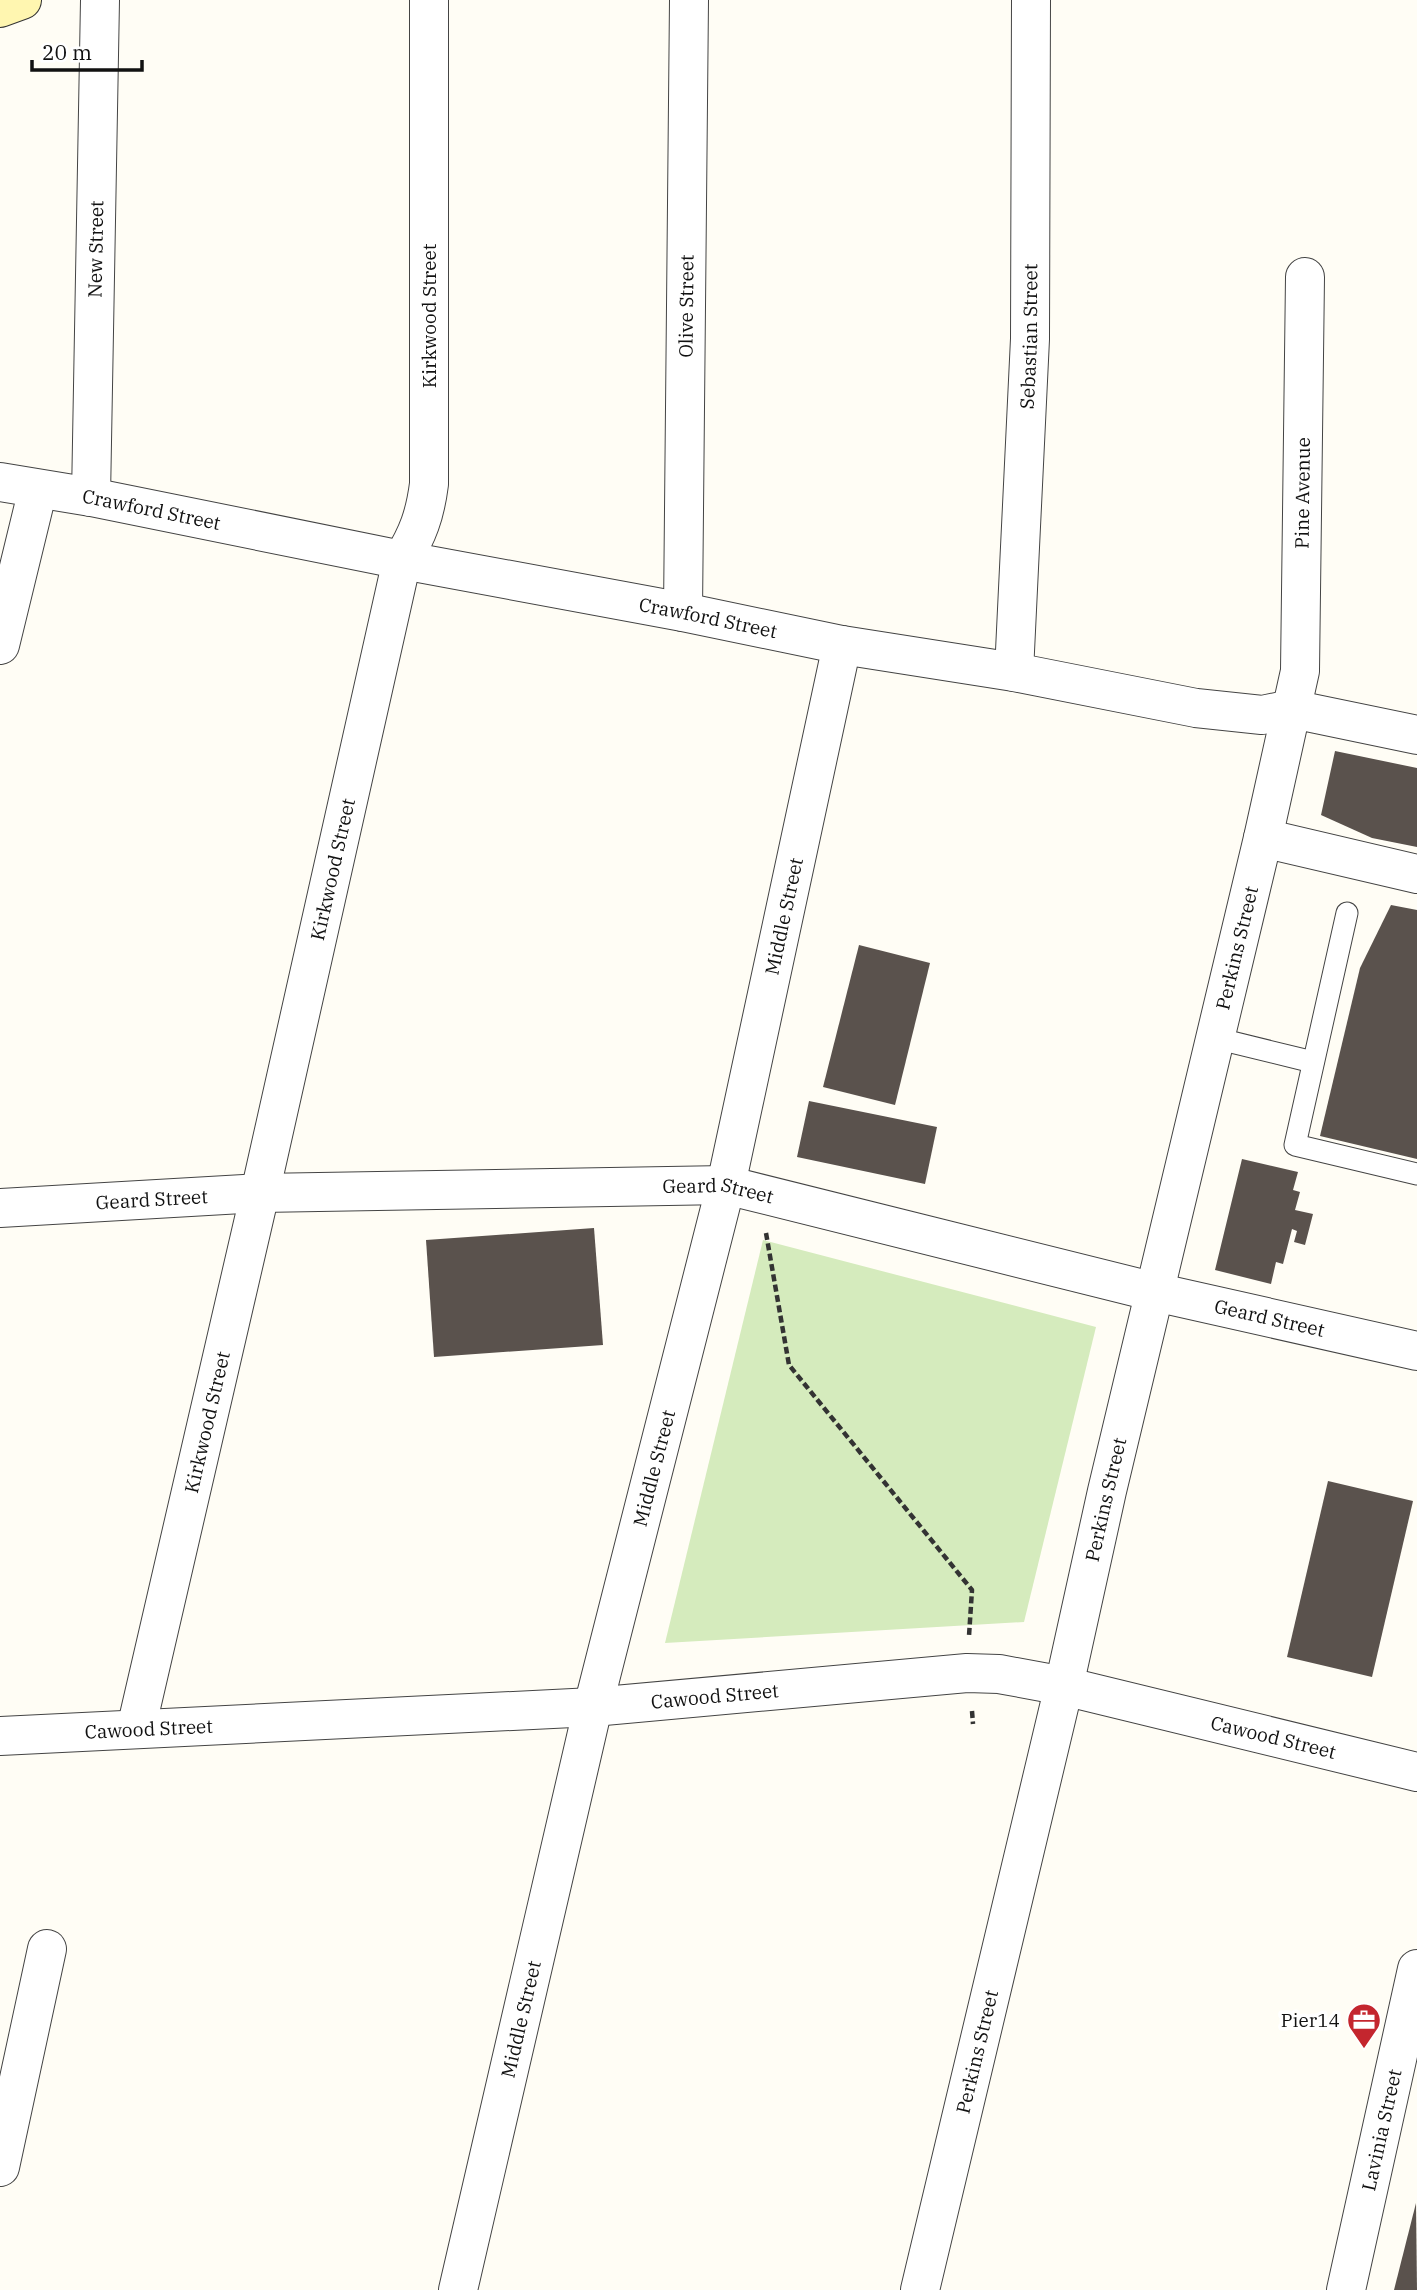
<svg xmlns="http://www.w3.org/2000/svg" width="1417" height="2290" font-family="'IBM Plex Serif',serif">
<rect width="100%" height="100%" fill="#fffdf5"/>
<!-- green -->
<polygon fill="#d5ebbd" points="763,1240 1096,1327 1024,1622 665,1643"/>
<!-- building -->
<g fill="#5a524d">
<polygon points="1335,751 1417,768 1417,847 1372,838 1321,815"/>
<polygon points="1391,905 1417,910 1417,1159 1320,1136 1360,968"/>
<polygon points="859,945 930,963 895,1105 823,1087"/>
<polygon points="809,1101 937,1127 925,1184 797,1157"/>
<polygon points="1242,1159 1298,1172 1293,1190 1300,1192 1295,1210 1313,1214 1305,1245 1294,1242 1297,1231 1292,1229 1283,1264 1276,1262 1271,1284 1215,1270"/>
<polygon points="594,1228 603,1345 434,1357 426,1240"/>
<polygon points="1328,1481 1413,1501 1372,1677 1287,1657"/>
<polygon points="1416,2203 1417,2290 1394,2290"/>
</g>
<g fill="none" stroke-linecap="round" stroke-linejoin="round">
<!-- service casing -->
<g stroke="#444" stroke-width="23">
<g id="service">
<polyline points="1347,913 1295,1145 1417,1174"/>
<polyline points="1215,1038 1313,1062"/>
</g>
</g>
<!-- minor casing -->
<g stroke="#444" stroke-width="40">
<g id="minor">
<path id="s1" d="M0,482L91,497L402,560L683,612L842,645L1014,672L1196,708L1262,715L1292,709L1417,735"/>
<path id="s2" d="M91,497L100,0"/>
<path id="s3" d="M683,612L689,0"/>
<polyline points="0,645 38,489"/>
<path id="s4" d="M1014,672L1030,339L1031,0"/>
<polyline points="1263,838 1417,874"/>
<path id="s5" d="M0,1208L260,1193L726,1185L1155,1292L1417,1351"/>
<path id="s6" d="M136,1729L260,1193L402,560C418,534 425,515 429,484V0"/>
<path id="s7" d="M0,1736L593,1707L967,1673L999,1674L1064,1686L1417,1772"/>
<polyline points="0,2167 47,1949"/>
<path id="s8" d="M458,2290L593,1707L726,1185L842,645"/>
<path id="s9" d="M920,2290L1064,1686L1107,1491L1263,838L1300,671L1305,277"/>
<path id="s10" d="M1346,2290L1417,1969"/>
</g>
</g>
<!-- secondary casing -->
<g stroke="#333" stroke-width="40">
<polyline id="secondary" points="0,8 22,0"/>
</g>
<!-- path -->
<g stroke="#333" stroke-width="4.5" stroke-dasharray="7 3.5" stroke-linecap="butt">
<polyline points="766,1233 789,1365 972,1590 969,1636"/>
<polyline points="972,1711 973,1724"/>
</g>
<!-- service -->
<use href="#service" stroke="#fff" stroke-width="21"/>
<!-- minor -->
<use href="#minor" stroke="#fff" stroke-width="38"/>
<!-- secondary -->
<use href="#secondary" stroke="#fff6b0" stroke-width="38"/>
</g>
<!-- icons -->
<defs>
<g id="office-pin" transform="scale(1.75)"><path d="M0 17L-7.5 6A9.5 9.5 0 1 1 7.5 6Z" fill="#c4262e" stroke="#fff"/><path d="M-6-3h4V-5.5h4V-3h4V5H-6ZM-1-4.5V-3h2v-1.5ZM-6 0V1H6V0Z" fill="#fff"/></g>
</defs>
<g fill-rule="evenodd">
<use href="#office-pin" x="1364" y="2020"/>
</g>
<g text-anchor="middle" dominant-baseline="central" stroke-width="7" stroke-linejoin="round" paint-order="stroke">
<!-- street labels -->
<g font-size="19" fill="#111" stroke="#fff">
<text stroke="none"><textPath href="#s2" startOffset="248">New Street</textPath></text>
<text stroke="none"><textPath href="#s3" startOffset="306">Olive Street</textPath></text>
<text transform="translate(429 316) rotate(-90)">Kirkwood Street</text>
<text stroke="none"><textPath href="#s4" startOffset="336">Sebastian Street</textPath></text>
<text stroke="none"><textPath href="#s9" startOffset="1841">Pine Avenue</textPath></text>
<text stroke="none"><textPath href="#s1" startOffset="154">Crawford Street</textPath></text>
<text stroke="none"><textPath href="#s1" startOffset="721">Crawford Street</textPath></text>
<text stroke="none"><textPath href="#s6" startOffset="882">Kirkwood Street</textPath></text>
<text stroke="none"><textPath href="#s8" startOffset="1412">Middle Street</textPath></text>
<text stroke="none"><textPath href="#s9" startOffset="1379">Perkins Street</textPath></text>
<text stroke="none"><textPath href="#s5" startOffset="719">Geard Street</textPath></text>
<text stroke="none"><textPath href="#s5" startOffset="152">Geard Street</textPath></text>
<text stroke="none"><textPath href="#s5" startOffset="1286">Geard Street</textPath></text>
<text stroke="none"><textPath href="#s6" startOffset="315">Kirkwood Street</textPath></text>
<text stroke="none"><textPath href="#s8" startOffset="845">Middle Street</textPath></text>
<text stroke="none"><textPath href="#s9" startOffset="812">Perkins Street</textPath></text>
<text stroke="none"><textPath href="#s7" startOffset="716">Cawood Street</textPath></text>
<text stroke="none"><textPath href="#s7" startOffset="149">Cawood Street</textPath></text>
<text stroke="none"><textPath href="#s7" startOffset="1283">Cawood Street</textPath></text>
<text stroke="none"><textPath href="#s8" startOffset="278">Middle Street</textPath></text>
<text stroke="none"><textPath href="#s9" startOffset="245">Perkins Street</textPath></text>
<text stroke="none"><textPath href="#s10" startOffset="164">Lavinia Street</textPath></text>
</g>
<!-- poi labels -->
<g font-size="19" fill="#111" stroke="#fff" text-anchor="end">
<text x="1340" y="2020">Pier14</text>
</g>
</g>
<!-- scale -->
<path d="M32 60v10h110v-10" fill="none" stroke="#111111" stroke-width="3.5"/>
<text x="42" y="60" font-size="21" fill="#111111" stroke="#ffffff" stroke-width="5" paint-order="stroke">20 m</text>
</svg>
